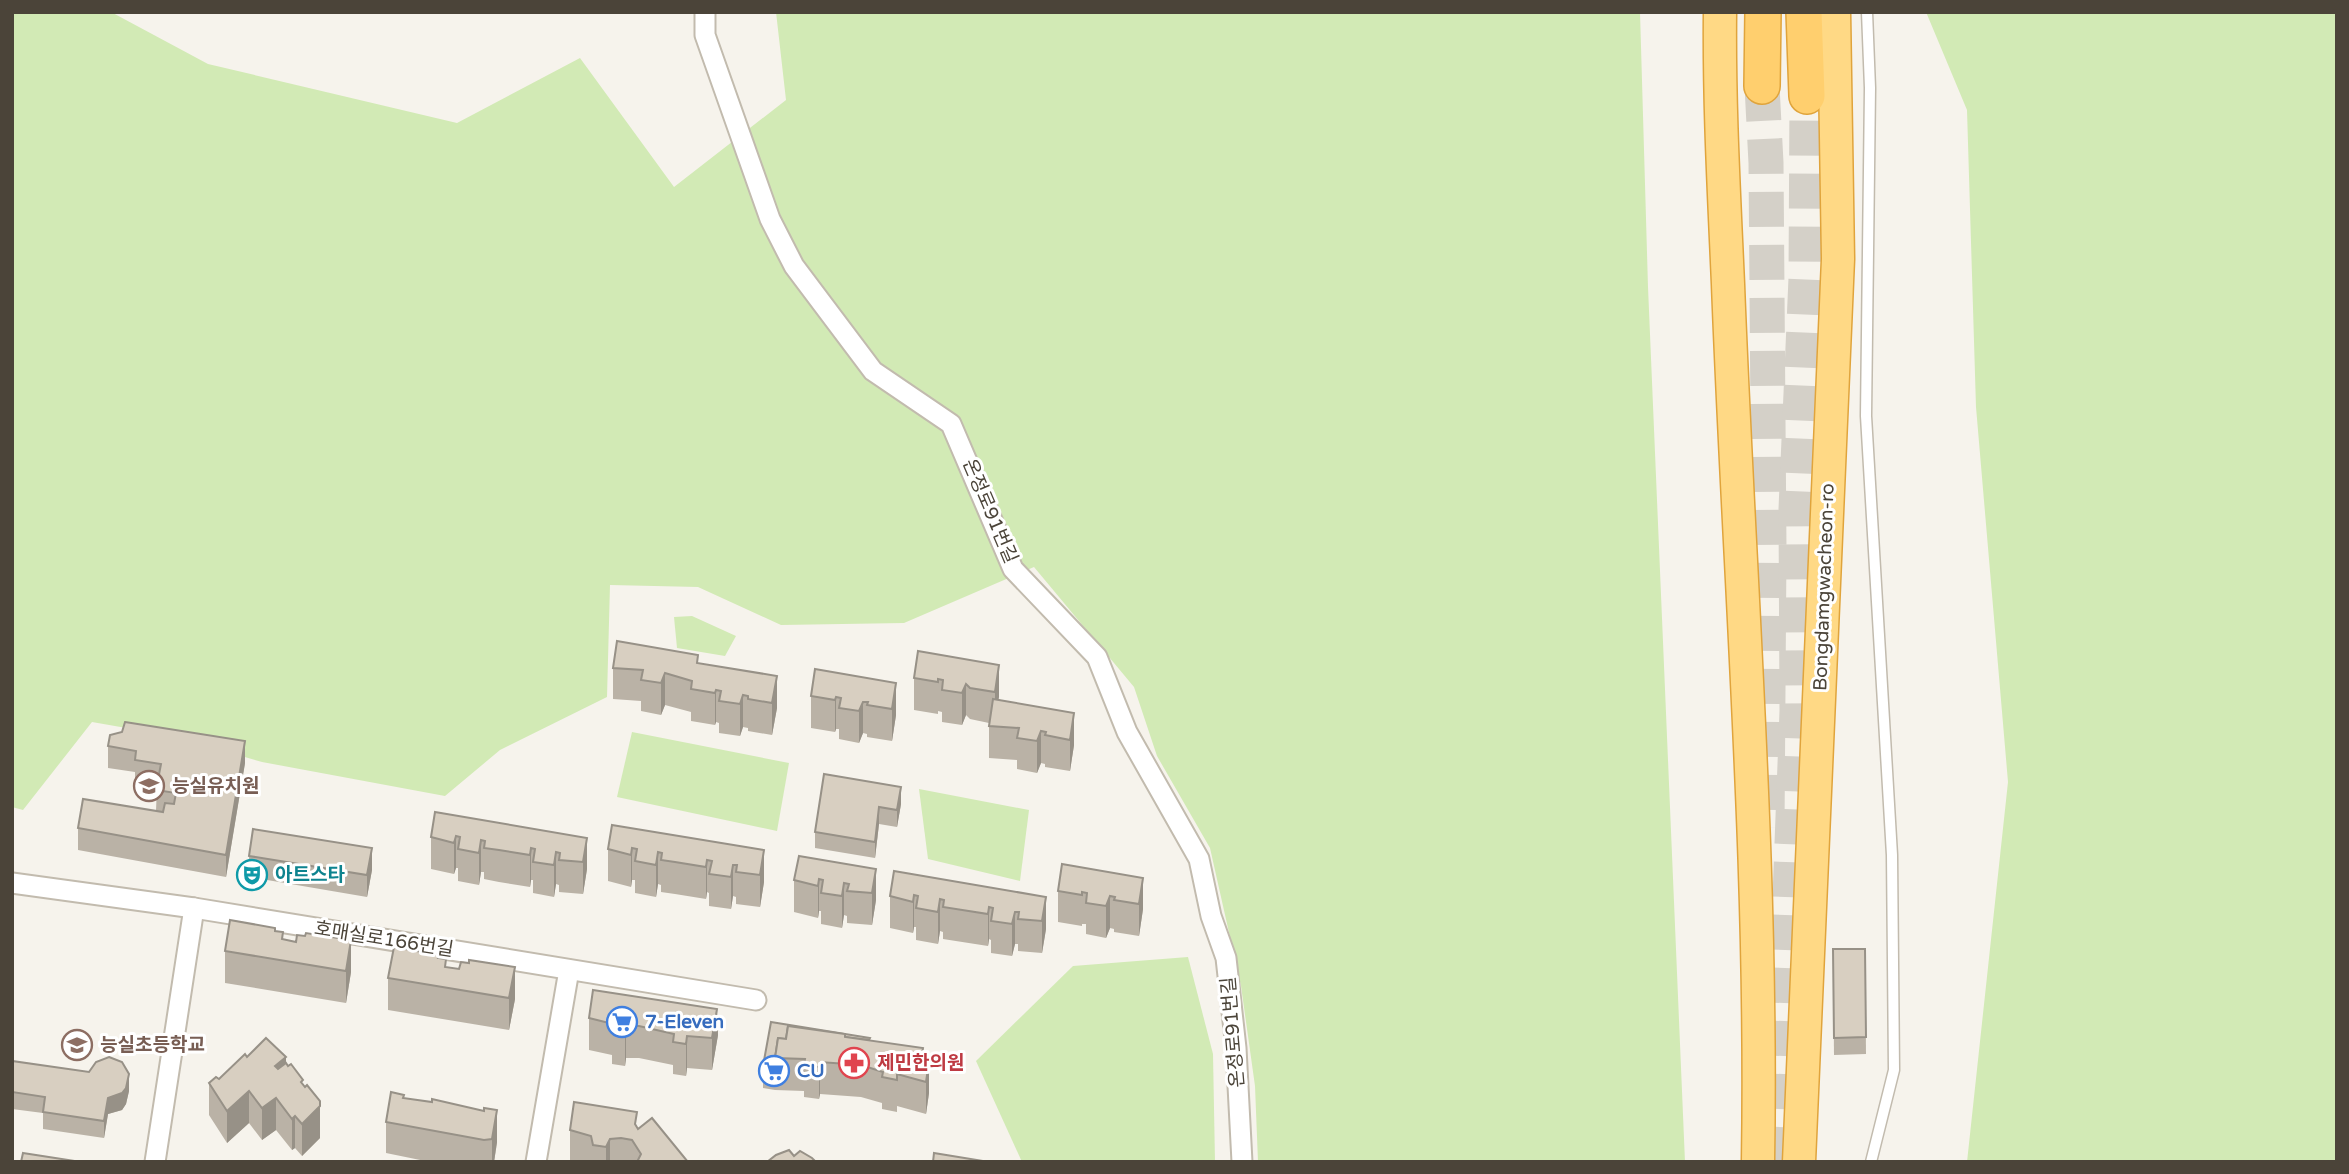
<svg xmlns="http://www.w3.org/2000/svg" width="2349" height="1174" font-family="'Varela Round','Noto Sans KR',sans-serif">
<rect width="100%" height="100%" fill="#f6f3ec"/>
<!-- green -->
<g fill="#d2eab5">
<polygon points="12,12 111,12 208,64 457,123 580,58 674,187 786,100 776,12 1640,12 1648,287 1685,1162 1258,1162 1255,1086 1241,986 1210,848 1157,756 1134,687 1034,567 904,623 781,625 698,587 610,585 607,697 500,750 445,796 262,762 172,736 92,722 23,810 12,807"/>
<polygon points="1926,12 2337,12 2337,1162 1967,1162 2008,782 1976,407 1967,110"/>
<polygon points="692,616 736,636 725,656 677,648 674,617"/>
<polygon points="632,732 789,763 777,831 617,797"/>
<polygon points="919,789 1029,810 1020,881 928,859"/>
<polygon points="1188,957 1213,1054 1215,1162 1022,1162 976,1061 1073,966"/>
</g>
<g fill="none" stroke-linecap="round" stroke-linejoin="round">
<!-- motorway-tunnel -->
<g stroke="#d4d0c8" stroke-width="35" stroke-dasharray="35 18" stroke-linecap="butt">
<polyline points="1762,86 1766,163 1769,549 1767,828"/>
<polyline points="1780,1162 1797,711 1796,509 1806,278 1807,96"/>
</g>
<!-- service casing -->
<g stroke="#c2bbae" stroke-width="13">
<polyline id="service" points="1867,12 1870,88 1866,416 1892,855 1894,1070 1871,1162"/>
</g>
<!-- minor casing -->
<g stroke="#c2bbae" stroke-width="23">
<g id="minor">
<polyline points="705,12 705,35 770,219 794,266 873,371 951,424 1013,569 1097,657 1127,732 1199,859 1211,916 1226,958 1236,1048 1242,1162"/>
<polyline points="12,883 194,908 756,1000"/>
<polyline points="155,1162 194,908"/>
<polyline points="536,1162 569,970"/>
</g>
</g>
<!-- trunk casing -->
<g stroke="#e0a43c" stroke-width="35">
<g id="trunk">
<path d="M1720,12C1719,103 1724,193 1728,284C1739,576 1763,869 1758,1162"/>
<polyline points="1799,1162 1838,259 1834,12"/>
</g>
</g>
<!-- motorway casing -->
<g stroke="#e0a43c" stroke-width="38">
<g id="motorway">
<polyline points="1804,12 1807,96"/>
<polyline points="1762,86 1763,12"/>
</g>
</g>
<!-- service -->
<use href="#service" stroke="#fff" stroke-width="10"/>
<!-- minor -->
<use href="#minor" stroke="#fff" stroke-width="19"/>
<!-- trunk -->
<use href="#trunk" stroke="#ffd985" stroke-width="32"/>
<!-- motorway -->
<use href="#motorway" stroke="#ffcf6e" stroke-width="35"/>
</g>
<!-- wall -->
<g fill="#bab2a6">
<polygon points="698,663 777,676 777,708 772,735 748,731 748,728 743,727 740,736 719,733 719,723 716,722 715,725 691,721 691,712 665,705 661,715 641,711 641,701 613,699 613,668"/>
<polygon points="999,665 998,700 1074,713 1074,745 1070,771 1045,767 1045,764 1041,763 1037,773 1017,769 1017,760 989,758 989,723 970,719 966,715 962,725 942,722 942,712 938,711 938,714 914,710 914,678"/>
<polygon points="896,683 896,715 892,741 867,737 867,734 863,733 859,743 839,739 839,729 836,729 835,732 811,728 811,696"/>
<polygon points="108,746 245,763 226,877 78,850 78,828 156,811 157,785 135,782 135,772 108,768"/>
<polygon points="824,774 901,804 897,827 879,824 875,858 815,848 815,832"/>
<polygon points="435,812 587,838 587,869 583,894 559,892 559,885 556,884 554,897 533,893 533,880 531,880 530,887 499,882 484,879 484,872 481,872 479,885 458,881 458,868 456,868 454,874 431,869 431,837"/>
<polygon points="612,825 764,850 764,882 760,907 736,904 736,897 733,896 731,909 709,906 709,893 707,892 706,899 675,894 661,892 661,885 658,884 656,897 635,893 635,880 632,880 631,887 608,881 608,849"/>
<polygon points="249,856 372,870 367,897 249,877"/>
<polygon points="876,869 876,900 872,925 847,923 847,916 844,915 842,928 821,924 821,911 819,911 818,918 794,912 794,880"/>
<polygon points="894,871 1046,897 1046,929 1042,953 1018,951 1018,944 1015,944 1012,956 991,953 991,940 989,939 988,946 943,939 943,932 940,931 938,944 916,940 916,927 914,927 913,933 890,928 890,896"/>
<polygon points="1143,878 1143,909 1139,936 1114,932 1114,929 1110,928 1106,938 1086,934 1086,924 1082,924 1082,926 1058,922 1058,891"/>
<polygon points="275,931 283,940 296,942 305,936 351,972 346,1003 225,983 225,951"/>
<polygon points="1833,949 1865,949 1866,1054 1834,1055"/>
<polygon points="439,958 446,967 459,969 515,999 509,1030 388,1010 388,978"/>
<polygon points="717,1013 718,1035 712,1070 687,1068 686,1076 673,1074 673,1065 639,1058 626,1058 625,1066 612,1064 612,1055 589,1050 589,1018"/>
<polygon points="771,1022 870,1040 923,1061 929,1093 926,1114 897,1106 897,1112 882,1109 882,1103 861,1097 820,1094 819,1099 804,1097 804,1091 775,1090 763,1088 763,1066"/>
<polygon points="247,1057 286,1063 303,1085 320,1101 320,1138 302,1156 295,1148 292,1150 276,1130 262,1140 249,1123 227,1143 209,1115 209,1083 219,1079"/>
<polygon points="12,1061 129,1091 126,1104 122,1110 108,1114 104,1138 43,1129 43,1113 12,1109"/>
<polygon points="404,1098 497,1142 494,1162 430,1162 386,1153 386,1122"/>
<polygon points="637,1127 688,1162 570,1162 570,1130"/>
</g>
<!-- shaded-wall -->
<g fill="#979187">
<polygon points="999,665 999,697 995,724 995,692"/>
<polygon points="665,673 665,705 661,715 661,683"/>
<polygon points="777,676 777,708 772,735 772,703"/>
<polygon points="896,683 896,715 892,741 892,709"/>
<polygon points="966,684 966,715 962,725 962,693"/>
<polygon points="716,690 716,722 715,725 715,693"/>
<polygon points="743,695 743,727 740,736 740,704"/>
<polygon points="836,697 836,729 835,732 835,700"/>
<polygon points="863,702 863,733 859,743 859,711"/>
<polygon points="1074,713 1074,745 1070,771 1070,740"/>
<polygon points="1041,731 1041,763 1037,773 1037,741"/>
<polygon points="245,741 245,763 226,877 226,855"/>
<polygon points="901,787 901,804 897,827 897,810"/>
<polygon points="879,807 879,824 875,858 875,842"/>
<polygon points="456,836 456,868 454,874 454,843"/>
<polygon points="587,838 587,869 583,894 583,862"/>
<polygon points="481,840 481,872 479,885 479,853"/>
<polygon points="372,848 372,870 367,897 367,875"/>
<polygon points="531,848 531,880 530,887 530,855"/>
<polygon points="632,848 632,880 631,887 631,855"/>
<polygon points="764,850 764,882 760,907 760,875"/>
<polygon points="556,852 556,884 554,897 554,865"/>
<polygon points="658,852 658,884 656,897 656,865"/>
<polygon points="707,860 707,892 706,899 706,867"/>
<polygon points="733,865 733,896 731,909 731,877"/>
<polygon points="876,869 876,900 872,925 872,893"/>
<polygon points="1143,878 1143,909 1139,936 1139,904"/>
<polygon points="819,879 819,911 818,918 818,886"/>
<polygon points="844,883 844,915 842,928 842,896"/>
<polygon points="914,895 914,927 913,933 913,902"/>
<polygon points="1110,896 1110,928 1106,938 1106,906"/>
<polygon points="1046,897 1046,929 1042,953 1042,921"/>
<polygon points="940,899 940,931 938,944 938,912"/>
<polygon points="989,907 989,939 988,946 988,914"/>
<polygon points="1015,912 1015,944 1012,956 1012,924"/>
<polygon points="351,940 351,972 346,1003 346,971"/>
<polygon points="515,967 515,999 509,1030 509,998"/>
<polygon points="717,1009 718,1035 712,1070 712,1038"/>
<polygon points="626,1026 626,1058 625,1066 625,1034"/>
<polygon points="687,1036 687,1068 686,1076 686,1044"/>
<polygon points="286,1057 286,1089 275,1066"/>
<polygon points="820,1062 820,1094 819,1099 819,1067"/>
<polygon points="929,1062 929,1093 926,1114 926,1082"/>
<polygon points="129,1074 129,1091 126,1104 122,1110 108,1114 104,1138 104,1121 108,1098"/>
<polygon points="249,1091 249,1123 227,1143 227,1111"/>
<polygon points="276,1098 276,1130 262,1140 262,1108"/>
<polygon points="320,1106 320,1138 302,1156 302,1124"/>
<polygon points="497,1110 497,1142 494,1162 492,1162 492,1139"/>
<polygon points="295,1116 295,1148 292,1150 292,1119"/>
<polygon points="610,1139 610,1162 606,1162 606,1147"/>
</g>
<!-- building -->
<g fill="#d8cfc1" stroke="#979187" stroke-width="2">
<polygon points="617,641 698,655 697,663 777,676 772,703 748,699 748,696 743,695 740,704 719,701 721,691 716,690 715,693 691,689 692,681 665,673 661,683 641,680 643,670 613,668"/>
<polygon points="918,651 999,665 995,692 970,688 966,684 962,693 942,690 943,680 938,679 938,682 914,678"/>
<polygon points="815,669 896,683 892,709 867,705 868,702 863,702 859,711 839,708 841,698 836,697 835,700 811,696"/>
<polygon points="993,699 1074,713 1070,740 1045,735 1046,732 1041,731 1037,741 1017,738 1019,728 989,726"/>
<polygon points="125,722 245,741 226,855 78,828 83,799 163,812 165,803 174,804 176,793 156,790 161,764 135,760 136,751 108,746 110,735 122,732"/>
<polygon points="824,774 901,787 897,810 879,807 875,842 815,832"/>
<polygon points="435,812 587,838 583,862 559,860 560,853 556,852 554,865 533,862 535,849 531,848 530,855 499,850 484,848 485,841 481,840 479,853 458,849 460,837 456,836 454,843 431,837"/>
<polygon points="612,825 764,850 760,875 736,872 737,865 733,865 731,877 709,874 712,861 707,860 706,867 675,862 661,860 662,853 658,852 656,865 635,861 637,849 632,848 631,855 608,849"/>
<polygon points="253,829 372,848 367,875 249,856"/>
<polygon points="799,856 876,869 872,893 847,891 849,884 844,883 842,896 821,893 823,880 819,879 818,886 794,880"/>
<polygon points="1062,864 1143,878 1139,904 1114,900 1115,897 1110,896 1106,906 1086,903 1087,893 1082,892 1082,895 1058,891"/>
<polygon points="894,871 1046,897 1042,921 1018,919 1019,912 1015,912 1012,924 991,921 993,908 989,907 988,914 943,907 944,900 940,899 938,912 916,908 918,896 914,895 913,902 890,896"/>
<polygon points="230,920 275,928 275,931 283,932 282,939 296,942 297,935 305,936 306,933 351,940 346,971 225,951"/>
<polygon points="394,947 439,955 438,958 446,959 445,967 459,969 461,962 469,963 469,960 515,967 509,998 388,978"/>
<polygon points="1833,949 1865,949 1866,1037 1834,1038"/>
<polygon points="593,990 717,1009 712,1038 687,1036 686,1044 673,1042 674,1034 639,1026 626,1026 625,1034 612,1032 613,1024 589,1018"/>
<polygon points="771,1022 870,1038 869,1040 845,1037 845,1034 788,1026 786,1039 778,1038 775,1058 775,1068 763,1066"/>
<polygon points="788,1026 845,1034 845,1037 923,1048 921,1060 929,1062 926,1082 897,1074 897,1080 882,1077 883,1072 861,1065 820,1062 819,1067 804,1065 805,1059 775,1058 778,1038 786,1039"/>
<polygon points="266,1038 286,1057 275,1066 278,1069 286,1063 288,1066 291,1064 303,1080 301,1082 305,1087 307,1085 320,1101 320,1106 302,1124 295,1116 292,1119 276,1098 262,1108 249,1091 227,1111 209,1083 216,1077 219,1079 245,1054 247,1057"/>
<polygon points="109,1057 122,1062 129,1074 126,1088 122,1093 108,1098 104,1121 43,1112 45,1097 12,1092 12,1061 89,1072 96,1062"/>
<polygon points="391,1092 404,1095 403,1098 432,1102 432,1099 484,1111 484,1108 497,1110 492,1139 484,1140 386,1122"/>
<polygon points="574,1102 637,1112 635,1124 638,1129 652,1118 688,1162 637,1162 641,1154 632,1140 621,1138 610,1139 606,1147 593,1145 591,1136 570,1130"/>
<polygon points="789,1150 794,1156 800,1151 812,1158 816,1162 767,1162 776,1155"/>
<polygon points="23,1153 81,1162 21,1162"/>
<polygon points="934,1153 989,1162 933,1162"/>
</g>
<!-- icons -->
<defs>
<g id="school-ring" transform="scale(1.575)"><circle r="9.5" fill="#fff" stroke="#8d6e63" stroke-width="1.5"/><path d="M0-5L7-2L0 1L-7-2ZM-4 1L0 2.5L4 1V4Q0 6-4 4Z" fill="#8d6e63"/></g>
<g id="theatre-ring" transform="scale(1.575)"><circle r="9.5" fill="#fff" stroke="#0f9aa8" stroke-width="1.5"/><path d="M-5-5.5Q0-4 5-5.5V0Q5 5 0 6Q-5 5-5 0ZM-3.3-2.5H-1v1.5H-3.3ZM1-2.5H3.3v1.5H1ZM-2.8 1Q0 5.5 2.8 1Z" fill="#0f9aa8"/></g>
<g id="supermarket-ring" transform="scale(1.575)"><circle r="9.5" fill="#fff" stroke="#3f7fe0" stroke-width="1.5"/><path d="M-6-5.5h2.5l.6 2H6L4.5 2H-2.5L-4.4-4H-6ZM-1.5 3.2a1.3 1.3 0 1 0 .1 0ZM3 3.2a1.3 1.3 0 1 0 .1 0Z" fill="#3f7fe0"/></g>
<g id="pharmacy-ring" transform="scale(1.575)"><circle r="9.5" fill="#fff" stroke="#e0444e" stroke-width="1.5"/><path d="M-2-6h4v4h4v4h-4v4h-4v-4h-4v-4h4Z" fill="#e0444e"/></g>
</defs>
<g fill-rule="evenodd">
<use href="#school-ring" x="149" y="786"/>
<use href="#theatre-ring" x="252" y="875"/>
<use href="#supermarket-ring" x="622" y="1022"/>
<use href="#school-ring" x="77" y="1045"/>
<use href="#pharmacy-ring" x="854" y="1063"/>
<use href="#supermarket-ring" x="774" y="1071"/>
</g>
<g text-anchor="middle" dominant-baseline="central" stroke-width="6" stroke-linejoin="round" paint-order="stroke">
<!-- street labels -->
<g font-size="19" fill="#4b4439" stroke="#fff">
<text transform="translate(990 511) rotate(67)">온정로91번길</text>
<text transform="translate(1824 587) rotate(-88)">Bongdamgwacheon-ro</text>
<text transform="translate(384 939) rotate(9)">호매실로166번길</text>
<text transform="translate(1233 1032) rotate(-95)">온정로91번길</text>
</g>
<!-- education labels -->
<g font-size="19" font-weight="bold" fill="#785e54" stroke="#fff" text-anchor="start">
<text x="172" y="786">능실유치원</text>
<text x="100" y="1045">능실초등학교</text>
</g>
<!-- culture labels -->
<g font-size="19" font-weight="bold" fill="#0d838f" stroke="#fff" text-anchor="start">
<text x="275" y="875">아트스타</text>
</g>
<!-- shop labels -->
<g font-size="19" font-weight="bold" fill="#366cbe" stroke="#fff" text-anchor="start">
<text x="645" y="1022">7-Eleven</text>
<text x="797" y="1071">CU</text>
</g>
<!-- health labels -->
<g font-size="19" font-weight="bold" fill="#be3a42" stroke="#fff" text-anchor="start">
<text x="877" y="1063">제민한의원</text>
</g>
</g>
<!-- border -->
<rect width="2349" height="1174" fill="none" stroke="#4b4439" stroke-width="28"/>
</svg>
